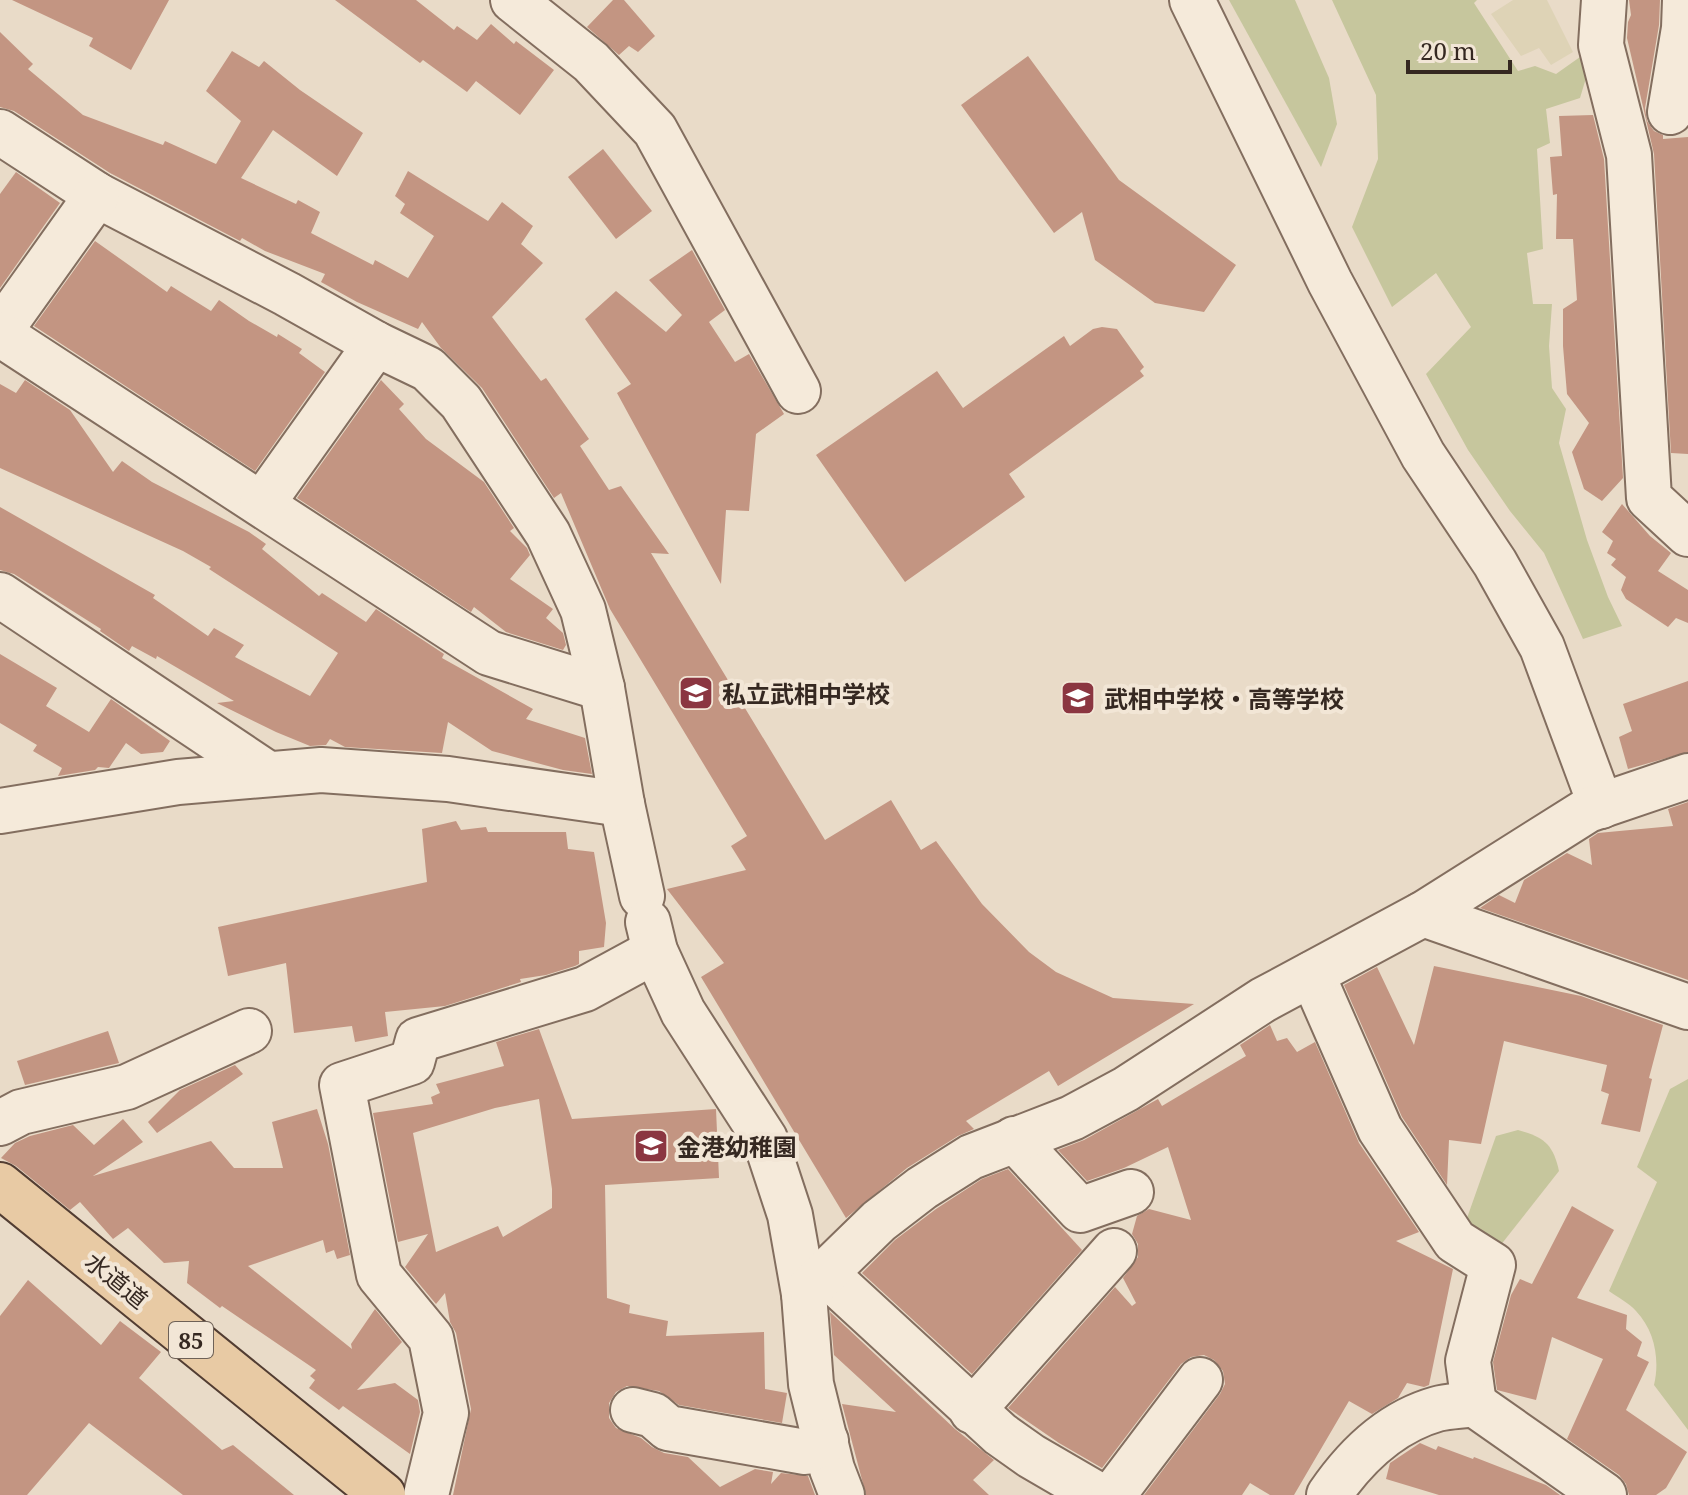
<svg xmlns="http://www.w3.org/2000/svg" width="1688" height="1495" font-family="'Noto Serif','Noto Sans JP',serif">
<rect width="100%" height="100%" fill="#e9dbc8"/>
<!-- farmland -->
<polygon fill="#ded3b6" points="1513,0 1547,0 1573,52 1551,65 1539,48 1521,56 1491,14"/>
<!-- green -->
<g fill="#c6c69d">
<polygon points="1229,0 1295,0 1329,78 1337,124 1321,167"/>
<polygon points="1332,0 1477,0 1474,3 1518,71 1535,66 1556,74 1580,57 1586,78 1580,98 1546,109 1550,143 1537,149 1543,249 1527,253 1533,304 1552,304 1549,346 1552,388 1566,409 1559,443 1587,540 1608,597 1622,626 1583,639 1544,553 1510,511 1468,450 1426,374 1471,327 1436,273 1392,307 1352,227 1378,159 1376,95"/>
<path d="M1688,1079V1430L1654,1385C1660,1360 1655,1331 1636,1311C1629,1303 1617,1297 1609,1291L1657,1182L1637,1167L1670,1089Z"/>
<path d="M1518,1130C1544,1137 1553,1144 1559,1171L1496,1251L1461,1235L1496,1136Z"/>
</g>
<!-- building -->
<g fill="#c39582" fill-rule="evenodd">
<polygon points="12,0 169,0 131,70 89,46 93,38"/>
<polygon points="335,0 416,0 454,30 457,26 477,40 491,24 514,44 516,41 554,70 520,115 476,81 467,92 423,60 420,63"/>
<polygon points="613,0 624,0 655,36 638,52 629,46 619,55 587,27"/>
<polygon points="1629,0 1660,0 1659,25 1645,108 1647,121 1654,131 1663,135 1663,139 1688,137 1688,454 1671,453 1654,154 1627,38 1628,22 1631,15"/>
<polygon points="0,32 33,64 28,69 83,115 163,145 165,141 216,164 241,121 206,91 232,51 259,67 264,61 300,90 363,133 337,176 273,130 241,178 296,204 298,200 320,212 311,233 373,265 375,260 408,278 434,236 400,213 405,204 395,196 408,171 488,221 502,202 533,226 521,244 543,263 492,317 541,381 546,378 589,439 580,446 609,490 621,486 669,554 651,553 825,840 891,800 921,850 936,841 982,904 1029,952 1056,972 1113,998 1194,1004 1058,1086 1049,1071 966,1121 974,1129 958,1136 907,1168 846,1218 701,977 724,963 667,889 746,870 731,846 747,836 610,609 561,493 554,498 482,388 441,348 422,322 418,329 357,302 321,282 325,274 265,251 242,238 240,241 110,173 14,111 0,107"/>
<polygon points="1028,56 1119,180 1236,265 1204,312 1155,303 1095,260 1082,212 1054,233 961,105"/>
<polygon points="1593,115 1604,159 1623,478 1602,501 1584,489 1572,452 1589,423 1567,394 1563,346 1563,309 1577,300 1573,239 1556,239 1557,194 1553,195 1550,157 1562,156 1559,116"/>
<polygon points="603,149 652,211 616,239 568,177"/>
<polygon points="16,172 60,203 0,288 0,194"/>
<polygon points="95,241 167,292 171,286 211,311 219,300 249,321 277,337 278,334 302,349 299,353 325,372 255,471 34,326"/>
<polygon points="692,250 725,310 709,322 735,362 749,354 784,414 756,434 749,511 726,510 721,584 617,393 631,384 585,319 616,291 666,332 682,315 649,280"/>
<polygon points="1102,327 1117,329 1144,367 1140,371 1144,376 1009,474 1025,497 905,582 816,455 937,371 963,408 1064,336 1070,346 1093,329"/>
<polygon points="25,380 70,410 113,472 122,461 152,482 249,532 266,544 262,549 319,596 322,593 366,622 376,609 444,654 442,658 533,709 526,719 585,738 592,774 563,770 492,751 448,722 442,753 345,747 330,739 326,745 310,746 276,732 217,703 234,701 157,656 156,659 132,646 129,651 100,631 101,629 14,574 0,570 0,507 155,595 153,598 208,636 214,628 244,645 235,657 310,696 338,653 209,569 211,567 183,551 0,468 0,384 16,393"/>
<polygon points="381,380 404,404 399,409 426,439 484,482 514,528 510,531 527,548 530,555 510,579 553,609 546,618 563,633 566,645 563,650 506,632 474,607 471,612 297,498"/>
<polygon points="1622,504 1650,536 1671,553 1658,571 1688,590 1688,623 1676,618 1668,627 1626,599 1621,590 1626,577 1611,565 1616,559 1607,553 1613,541 1602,532"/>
<polygon points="0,654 57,688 46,706 89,732 111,699 170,741 163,752 141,754 126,743 109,768 98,767 95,770 58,776 62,768 33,751 37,745 0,723"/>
<polygon points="1688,681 1688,752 1628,769 1619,737 1632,731 1623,704"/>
<polygon points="1688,802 1688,980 1480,908 1499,895 1515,903 1524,880 1567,853 1592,865 1589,839 1598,833 1673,826 1668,809"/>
<polygon points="456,821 461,830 486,827 488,832 566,832 568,849 594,852 606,923 604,947 579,951 579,964 575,966 546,975 520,979 521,982 445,1006 385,1012 388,1036 355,1042 352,1026 294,1033 286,963 228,976 218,927 427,882 422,829"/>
<polygon points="1434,966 1581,996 1663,1025 1649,1078 1652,1079 1640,1132 1601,1124 1609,1094 1601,1091 1607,1065 1504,1041 1481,1144 1449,1140 1447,1185 1402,1117 1344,985 1377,967 1414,1045"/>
<polygon points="1270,1025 1277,1041 1287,1038 1297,1052 1315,1042 1359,1143 1419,1232 1396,1241 1453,1269 1429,1385 1424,1387 1407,1383 1398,1398 1372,1414 1349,1401 1294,1495 1270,1495 1250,1483 1242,1495 1144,1495 1220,1394 1225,1384 1223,1371 1214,1360 1204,1355 1191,1357 1181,1364 1102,1468 1059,1443 1008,1408 1115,1287 1132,1306 1136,1303 1123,1278 1138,1257 1138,1244 1132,1234 1137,1216 1149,1209 1191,1220 1168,1147 1124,1168 1087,1181 1058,1150 1084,1140 1158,1099 1162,1106 1246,1056 1240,1045"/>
<path d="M539,1029L572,1119L716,1109L719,1178L605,1185L607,1298L630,1305L629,1313L668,1321L666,1336L764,1332L765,1389L787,1393L782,1423L679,1405L659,1391L627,1386L616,1392L609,1403V1418L616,1428L641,1438L652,1447L664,1453L688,1457L720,1487L755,1469L773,1472L771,1484L781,1473L808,1476L815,1495H453L471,1409L456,1333L450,1322L445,1293L436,1304L405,1267L428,1234L398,1242L373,1113L433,1104L431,1097L440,1093L436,1084L504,1066L496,1042ZM539,1099L552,1189V1208L503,1237L498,1226L436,1252L413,1133L495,1108Z"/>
<polygon points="108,1031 119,1063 25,1085 17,1061"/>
<polygon points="235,1065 243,1074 157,1133 148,1122 180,1090"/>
<polygon points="317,1109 328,1144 350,1255 337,1259 334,1250 326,1253 323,1240 248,1266 352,1349 351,1344 375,1309 402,1342 357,1390 395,1383 418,1400 420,1412 410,1454 343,1406 339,1410 309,1388 315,1380 310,1376 316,1370 222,1306 220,1308 187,1283 189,1261 164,1263 128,1228 113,1239 80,1202 70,1210 16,1166 1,1158 15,1143 30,1136 73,1125 94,1145 123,1119 143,1142 93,1176 211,1141 234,1168 283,1168 272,1122"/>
<polygon points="1008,1169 1082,1250 972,1374 862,1273 895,1240 936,1209 982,1179"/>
<polygon points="1572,1206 1614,1230 1577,1298 1627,1315 1626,1329 1642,1342 1637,1356 1649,1362 1626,1410 1687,1452 1666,1488 1656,1495 1629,1495 1626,1484 1619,1475 1567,1439 1603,1359 1552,1337 1536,1400 1497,1390 1493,1362 1511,1295 1520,1279 1532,1284"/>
<polygon points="28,1280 101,1345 120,1321 161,1352 139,1378 222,1450 233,1445 294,1495 183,1495 89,1423 27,1495 0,1495 0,1316"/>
<polygon points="830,1312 955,1429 994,1460 973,1480 989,1495 866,1495 842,1404 896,1412 834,1355"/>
<polygon points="1420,1443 1436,1450 1438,1446 1473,1459 1474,1457 1546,1485 1560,1495 1439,1495 1386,1479 1390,1463"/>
</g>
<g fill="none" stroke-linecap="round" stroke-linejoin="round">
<!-- minor casing -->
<g stroke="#836e5f" stroke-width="48">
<g id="minor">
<polyline points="513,0 591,62 655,130 798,391"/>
<polyline points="1192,0 1330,282 1423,455 1495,563 1542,647 1601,806"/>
<polyline points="1604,0 1601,45 1629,155 1649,498 1688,534"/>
<polyline points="1670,112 1684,28 1685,0"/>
<polyline points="0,132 97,195 287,294 376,344 428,369 461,402 548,534 583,610 602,688 622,804 642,896"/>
<polyline points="0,331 97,195"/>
<polyline points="0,334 489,653 602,688"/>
<polyline points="262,504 376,344"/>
<polyline points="0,595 268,774"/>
<polyline points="0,811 178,782 321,770 448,779 622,804"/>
<polyline points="1423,914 1688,1007"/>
<polyline points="648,922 655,951 683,1012 765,1139 790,1215 804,1294 811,1384 832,1469 842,1495"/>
<polyline points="1312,974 1380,1129 1455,1241 1493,1265 1468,1361 1474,1404"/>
<polyline points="0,1123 21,1112 127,1087 249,1031"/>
<polyline points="1014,1139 1080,1210 1131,1192"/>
<polyline points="826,1274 1000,1434 1031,1456 1098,1495"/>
<polyline points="804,1294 879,1221 922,1188 971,1157 1072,1118 1126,1089 1263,1000 1423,914 1588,810 1688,776"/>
<polyline points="633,1410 653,1415 668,1428 805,1452 826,1441"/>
<polyline points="972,1411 1114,1251"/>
<polyline points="426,1495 446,1413 431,1338 379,1275 342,1085 412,1062 418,1040 585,989 655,951"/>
<polyline points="1113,1495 1200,1380"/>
<path d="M1329,1495C1355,1457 1391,1422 1437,1409C1448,1406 1462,1406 1474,1404L1604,1495"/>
</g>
</g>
<!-- major casing -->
<g stroke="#523d32" stroke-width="48">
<polyline id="major" points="0,1185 383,1495"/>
</g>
<!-- minor -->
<use href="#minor" stroke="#f5eada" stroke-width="44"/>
<!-- major -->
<use href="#major" stroke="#e8caa4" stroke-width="44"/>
</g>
<!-- icons -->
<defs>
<g id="school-square" transform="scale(1.8)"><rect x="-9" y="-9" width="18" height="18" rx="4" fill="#8b3641" stroke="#f2e6d6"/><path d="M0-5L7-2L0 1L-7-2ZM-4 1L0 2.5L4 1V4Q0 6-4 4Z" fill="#fff"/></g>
</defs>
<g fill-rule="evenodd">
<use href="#school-square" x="696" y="693"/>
<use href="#school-square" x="1078" y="698"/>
<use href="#school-square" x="651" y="1146"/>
</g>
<g text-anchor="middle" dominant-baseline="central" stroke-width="8" stroke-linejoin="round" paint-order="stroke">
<!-- shield labels -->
<rect fill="#f2e6d6" stroke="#6e6157" stroke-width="2" x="169" y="1322" width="44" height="36" rx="6"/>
<g font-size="22" font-weight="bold" fill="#352821">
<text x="191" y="1340">85</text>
</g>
<!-- poi labels -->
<g font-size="24" font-weight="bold" fill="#352821" stroke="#f2e6d6" text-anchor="start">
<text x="722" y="693">私立武相中学校</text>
<text x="1104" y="698">武相中学校・高等学校</text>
<text x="677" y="1146">金港幼稚園</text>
</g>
<!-- street labels -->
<g font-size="24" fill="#352821" stroke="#f2e6d6">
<text transform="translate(117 1280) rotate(39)">水道道</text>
</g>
</g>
<!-- scale -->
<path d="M1408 60v12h102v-12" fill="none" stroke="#352821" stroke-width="4"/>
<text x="1420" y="60" font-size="24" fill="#352821" stroke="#f2e6d6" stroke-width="6" paint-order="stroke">20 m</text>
</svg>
